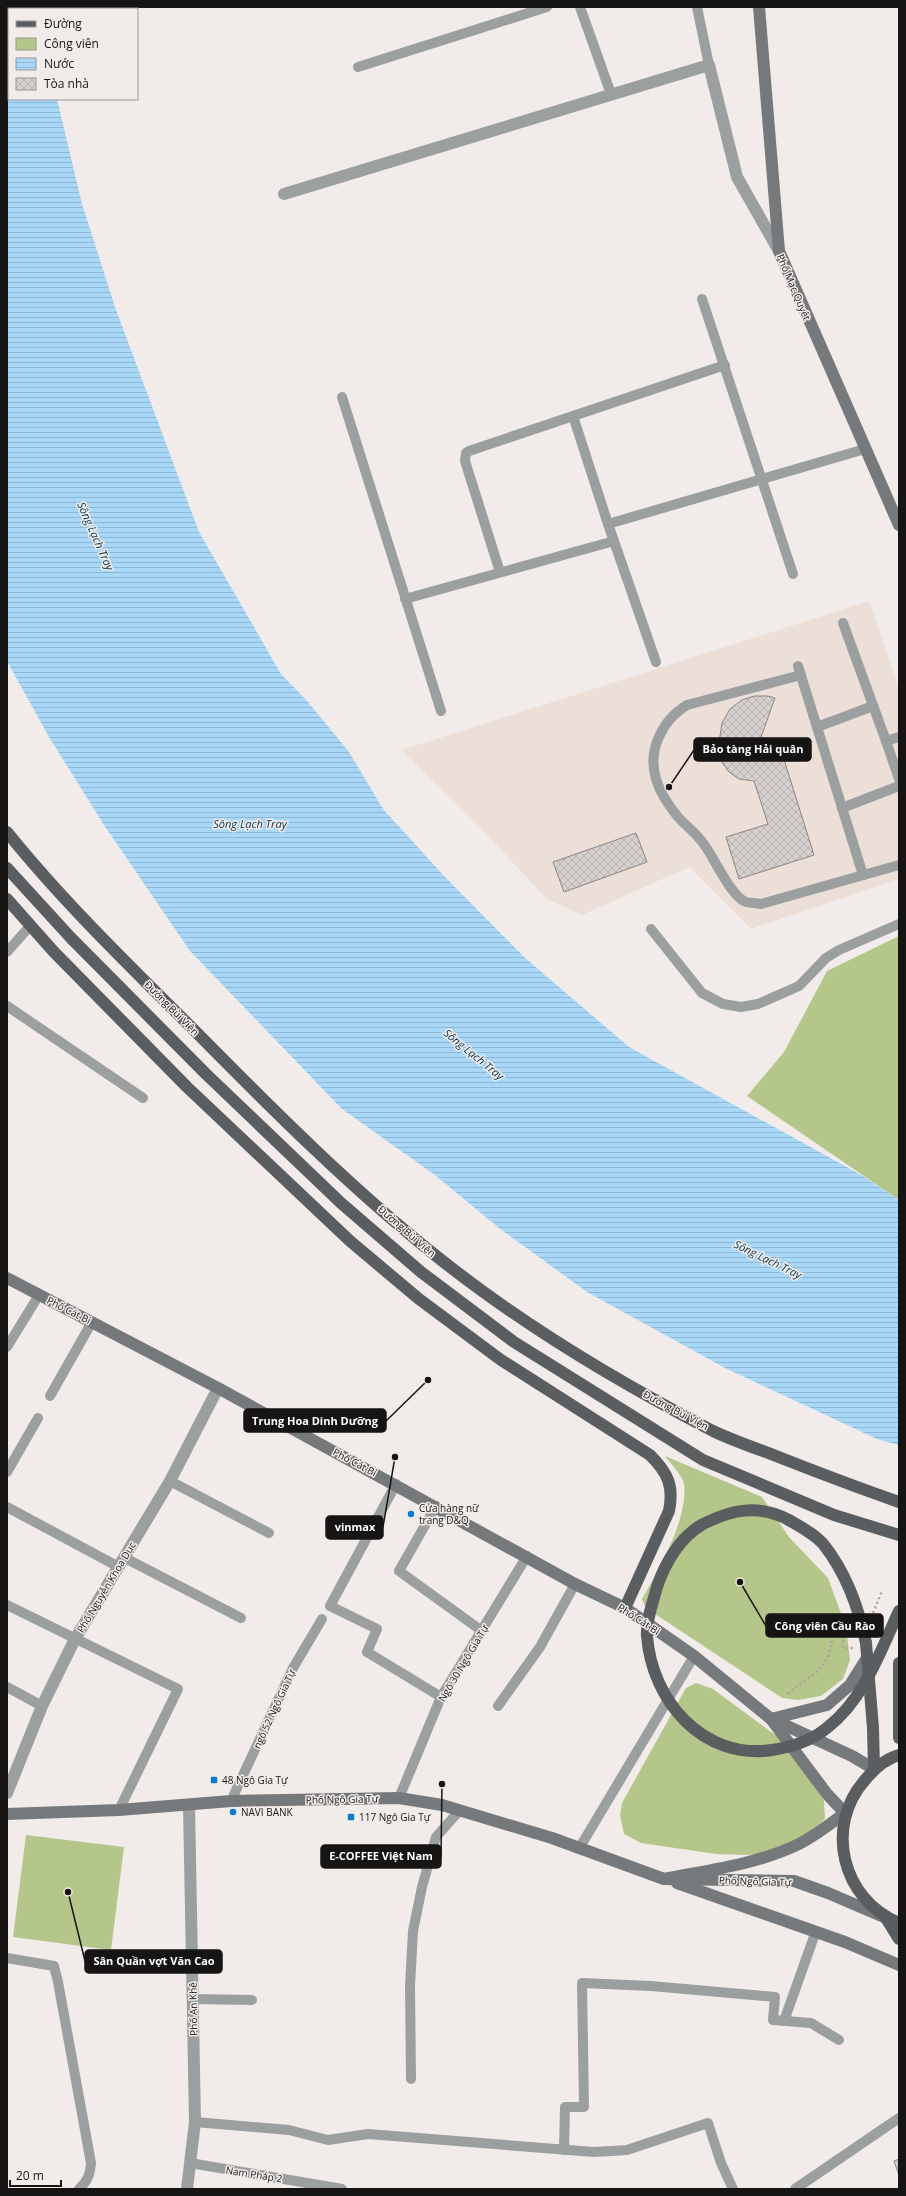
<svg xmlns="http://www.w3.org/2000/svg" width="906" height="2196" font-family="'Open Sans',sans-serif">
<defs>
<pattern id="water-rules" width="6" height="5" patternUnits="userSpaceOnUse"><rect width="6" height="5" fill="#a8d7f8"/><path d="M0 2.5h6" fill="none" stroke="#90b8d4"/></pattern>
<pattern id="building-cross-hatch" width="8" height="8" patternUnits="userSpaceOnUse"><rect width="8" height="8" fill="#d5d0cd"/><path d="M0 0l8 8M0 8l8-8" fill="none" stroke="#b6b2af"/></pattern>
</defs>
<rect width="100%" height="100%" fill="#f1ece9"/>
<!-- built -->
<polygon fill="#ebdfd8" points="869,601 899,688 899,879 751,929 689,867 582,915 547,899 478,825 402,750"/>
<!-- green -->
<g fill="#b5c68a">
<polygon points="899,936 899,1200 747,1096 784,1052 827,971"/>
<path d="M665,1456L762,1497L789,1537L828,1578L846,1627L850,1660L843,1679L821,1696L798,1700L782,1698L646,1608L642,1599C659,1569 688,1520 684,1484C683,1476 670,1463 665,1456Z"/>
<polygon points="696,1683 713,1689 778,1737 813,1784 824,1801 825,1819 806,1835 778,1851 748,1855 716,1854 641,1843 624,1834 620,1815 622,1803 686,1688"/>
<polygon points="26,1835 124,1847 111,1950 13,1937"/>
</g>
<!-- water -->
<polygon fill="url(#water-rules)" points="7,7 35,7 36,9 9,9 9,99 57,99 82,204 115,307 199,532 281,674 308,702 349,752 383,809 444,876 525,958 629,1047 863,1176 899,1200 899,1445 877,1439 725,1368 587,1292 499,1228 435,1175 342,1109 190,951 104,825 49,737 7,661"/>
<!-- building -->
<g fill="url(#building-cross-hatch)" stroke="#8a8583">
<polygon points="754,696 768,696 775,698 760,740 780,747 814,855 739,879 726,837 768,824 754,781 739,779 729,772 721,761 718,749 722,723 730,709 742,700"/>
<polygon points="636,833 647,862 564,892 553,862"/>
<polygon points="899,2159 899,2175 894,2161"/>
</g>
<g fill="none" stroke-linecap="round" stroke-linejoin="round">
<!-- lane -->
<g stroke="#9c9fa0" stroke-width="10">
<polyline points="580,7 611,94"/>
<polyline points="697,7 709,65"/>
<polyline points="358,67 547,7"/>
<polyline points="702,299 793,574"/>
<polyline points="342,397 441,711"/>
<polyline points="573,416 608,524 865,449"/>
<polyline points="608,524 656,662"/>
<polyline points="500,572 465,461 466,453 469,451 725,365"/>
<polyline points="405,599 614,541"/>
<polyline points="843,623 886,741 899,737"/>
<polyline points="798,666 863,875"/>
<path d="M801,675L687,705C673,714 665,723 658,739C646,768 659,794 678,817C686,826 696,833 703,843C714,857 731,897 746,902C750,903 756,903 761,904L899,865"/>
<polyline points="817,727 873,706"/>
<polyline points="886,741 899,779"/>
<polyline points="842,808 899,786"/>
<polyline points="651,929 702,993 723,1004 741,1007 758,1004 799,986 826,958 839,950 899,924"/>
<polyline points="7,952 30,926"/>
<polyline points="7,1006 143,1098"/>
<polyline points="7,1347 39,1295"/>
<polyline points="50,1396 92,1322"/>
<polyline points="7,1472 38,1418"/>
<polyline points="170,1481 269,1533"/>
<polyline points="396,1484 330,1606 377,1629 367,1652 441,1697"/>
<polyline points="436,1506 399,1571 482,1631"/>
<polyline points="7,1507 117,1566"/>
<polyline points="125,1558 241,1618"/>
<polyline points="7,1605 178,1689 119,1810"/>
<polyline points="7,1687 42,1706"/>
<polyline points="498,1706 540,1647 575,1584"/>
<polyline points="399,1798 441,1697 527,1556"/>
<polyline points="231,1801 293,1668 322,1619"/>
<polyline points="580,1847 694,1656"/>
<path d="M7,1958L54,1966L58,1982L91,2163C90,2174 88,2181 79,2189"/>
<polyline points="193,1999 252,2000"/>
<polyline points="784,2021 816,1931"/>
<polyline points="411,2079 410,1986 413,1931 422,1887 436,1837 460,1810"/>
<polyline points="195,2122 289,2130 328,2140 368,2134 594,2152 627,2150 708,2123 721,2163 733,2189"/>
<polyline points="564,2150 565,2107 584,2107 582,1983 651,1986 775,1997 773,2020 811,2023 839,2040"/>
<polyline points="190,2163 342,2189"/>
<polyline points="795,2189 899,2118"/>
</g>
<!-- street -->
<g stroke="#9c9fa0" stroke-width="12">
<polyline points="284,194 709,65 737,177 779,251"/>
<polyline points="7,1793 42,1706 75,1639 170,1481 218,1388"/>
<polyline points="187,2189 195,2122 189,1805"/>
</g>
<!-- secondary -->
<g stroke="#76797b" stroke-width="12">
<polyline points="759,7 779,251 899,525"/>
<path d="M7,1278L218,1388L575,1584L625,1608L694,1656L771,1719L827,1794L845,1813C830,1824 815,1836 799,1844C758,1864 709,1870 664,1879"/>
<polyline points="771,1719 827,1705 850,1685 867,1658"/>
<polyline points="774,1720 852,1756 874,1769"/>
<polyline points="7,1814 119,1810 231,1801 399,1798 442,1805 552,1838 664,1879 794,1881 828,1893 884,1917"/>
<polyline points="677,1883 845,1942 899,1965"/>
</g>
<!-- primary -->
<g stroke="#5b5e60" stroke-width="12">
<path d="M7,832C65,904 133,969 198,1034C274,1111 351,1188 435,1255C521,1324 616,1381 713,1431C732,1440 752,1447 771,1454C814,1471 856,1487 899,1502"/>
<polyline points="7,868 71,938 206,1074 341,1203 421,1272 514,1342 703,1460 834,1515 899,1535"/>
<path d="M7,899L54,952L187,1087L350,1241L419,1299L501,1360L650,1455C668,1473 674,1486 669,1511L625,1608"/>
<polyline points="866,1643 873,1728 874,1769"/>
<polyline points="899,1663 899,1738"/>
<path d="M899,1755C885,1759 874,1769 865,1780C824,1826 842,1900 899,1923"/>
<polyline points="886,1918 899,1939"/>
</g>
<!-- path-bridge -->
<g stroke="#a7a3a1" stroke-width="2.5" stroke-dasharray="2 3" stroke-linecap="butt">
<polyline points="873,1613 882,1591"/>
<path d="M788,1694C814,1670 830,1673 833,1631L843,1632V1648H854"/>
</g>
<!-- primary-bridge -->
<path stroke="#5b5e60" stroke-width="12" d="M866,1643C859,1609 846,1573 824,1545C815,1534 799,1526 787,1519C757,1504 731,1510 703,1524C680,1537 665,1563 657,1587C653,1602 646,1620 647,1636C652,1701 703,1760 772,1750C792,1747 813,1740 828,1727C864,1699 881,1650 899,1611"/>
</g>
<!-- markers -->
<g fill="#097dc7" stroke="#f1ece9" stroke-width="1.5">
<circle cx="411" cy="1514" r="4"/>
<rect x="210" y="1776" width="8" height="8" rx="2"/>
<circle cx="233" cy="1812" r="4"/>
<rect x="347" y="1813" width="8" height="8" rx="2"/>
</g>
<g text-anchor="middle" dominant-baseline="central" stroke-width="3" stroke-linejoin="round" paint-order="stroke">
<!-- street labels -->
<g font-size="10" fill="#171514" stroke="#f1ece9">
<text transform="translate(794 287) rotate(67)">Phố Mạc Quyêt</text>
<text transform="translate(172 1008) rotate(45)">Đường Bùi Viện</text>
<text transform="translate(407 1231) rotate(41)">Đường Bùi Viện</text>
<text transform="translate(69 1310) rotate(27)">Phố Cát Bi</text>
<text transform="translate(676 1410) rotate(28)">Đường Bùi Viện</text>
<text transform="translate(355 1462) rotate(28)">Phố Cát Bi</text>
<text transform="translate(106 1587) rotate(-59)">Phố Nguyễn Khoa Dục</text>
<text transform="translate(639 1619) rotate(33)">Phố Cát Bi</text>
<text transform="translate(463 1663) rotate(-59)">Ngõ 30 Ngô Gia Tự</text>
<text transform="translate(274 1709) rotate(-65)">ngõ 52 Ngô Gia Tự</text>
<text transform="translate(342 1799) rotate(-1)">Phố Ngô Gia Tự</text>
<text transform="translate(755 1881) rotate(2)">Phố Ngô Gia Tự</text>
<text transform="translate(193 2009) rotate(-91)">Phố An Khê</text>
<text transform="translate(254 2174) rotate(9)">Nam Pháp 2</text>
</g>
<!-- poi labels -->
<g font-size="10" fill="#171514" stroke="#f1ece9" text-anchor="start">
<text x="419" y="1508">Cửa hàng nữ<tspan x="419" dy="12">trang D&amp;Q</tspan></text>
<text x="222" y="1780">48 Ngô Gia Tự</text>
<text x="241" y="1812">NAVI BANK</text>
<text x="359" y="1817">117 Ngô Gia Tự</text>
</g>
<!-- water labels -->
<g font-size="11" font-style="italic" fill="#00324c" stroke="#f1ece9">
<text transform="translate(96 536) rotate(66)">Sông Lạch Tray</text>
<text x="250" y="823">Sông Lạch Tray</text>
<text transform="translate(474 1054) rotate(39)">Sông Lạch Tray</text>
<text transform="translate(768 1259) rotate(26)">Sông Lạch Tray</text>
</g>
</g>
<!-- callouts -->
<path fill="none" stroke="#171514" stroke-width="1.5" d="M669 787L694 750M428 1380L386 1421M395 1457L383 1527M740 1582L766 1626M442 1784L441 1857M68 1892L85 1961"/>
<g fill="#171514" stroke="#f1ece9" stroke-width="1.5">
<circle cx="669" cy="787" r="4"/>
<circle cx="428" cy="1380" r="4"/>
<circle cx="395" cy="1457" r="4"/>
<circle cx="740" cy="1582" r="4"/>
<circle cx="442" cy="1784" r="4"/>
<circle cx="68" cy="1892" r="4"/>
</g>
<g fill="#171514" stroke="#171514" stroke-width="1.5">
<rect x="694" y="738" width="117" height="23" rx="4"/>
<rect x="244" y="1409" width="142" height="23" rx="4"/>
<rect x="326" y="1516" width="57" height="23" rx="4"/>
<rect x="766" y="1614" width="117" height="23" rx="4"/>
<rect x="321" y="1845" width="120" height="23" rx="4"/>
<rect x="85" y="1950" width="137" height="23" rx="4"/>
</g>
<g font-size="11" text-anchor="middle" font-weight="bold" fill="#fff">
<text x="753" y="753">Bảo tàng Hải quân</text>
<text x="315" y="1425">Trung Hoa Dinh Dưỡng</text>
<text x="355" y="1531">vinmax</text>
<text x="825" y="1630">Công viên Cầu Rào</text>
<text x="381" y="1860">E-COFFEE Việt Nam</text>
<text x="154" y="1965">Sân Quần vợt Văn Cao</text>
</g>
<!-- border -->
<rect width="906" height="2196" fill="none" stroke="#171514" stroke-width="16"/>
<!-- legend -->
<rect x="8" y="8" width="130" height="92" fill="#f1ece9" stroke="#9a9694"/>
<rect x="16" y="21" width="20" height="6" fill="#5b5e60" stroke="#9a9694"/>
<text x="44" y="28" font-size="12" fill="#171514">Đường</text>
<rect x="16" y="38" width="20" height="12" fill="#b5c68a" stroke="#9a9694"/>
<text x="44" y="48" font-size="12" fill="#171514">Công viên</text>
<rect x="16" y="58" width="20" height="12" fill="url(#water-rules)" stroke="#9a9694"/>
<text x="44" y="68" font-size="12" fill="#171514">Nước</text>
<rect x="16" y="78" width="20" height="12" fill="url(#building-cross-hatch)" stroke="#9a9694"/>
<text x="44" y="88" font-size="12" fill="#171514">Tòa nhà</text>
<!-- scale -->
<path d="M10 2180v6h51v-6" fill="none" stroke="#171514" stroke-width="2"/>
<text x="16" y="2180" font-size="12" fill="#171514" stroke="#f1ece9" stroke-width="3" paint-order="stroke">20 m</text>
</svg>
